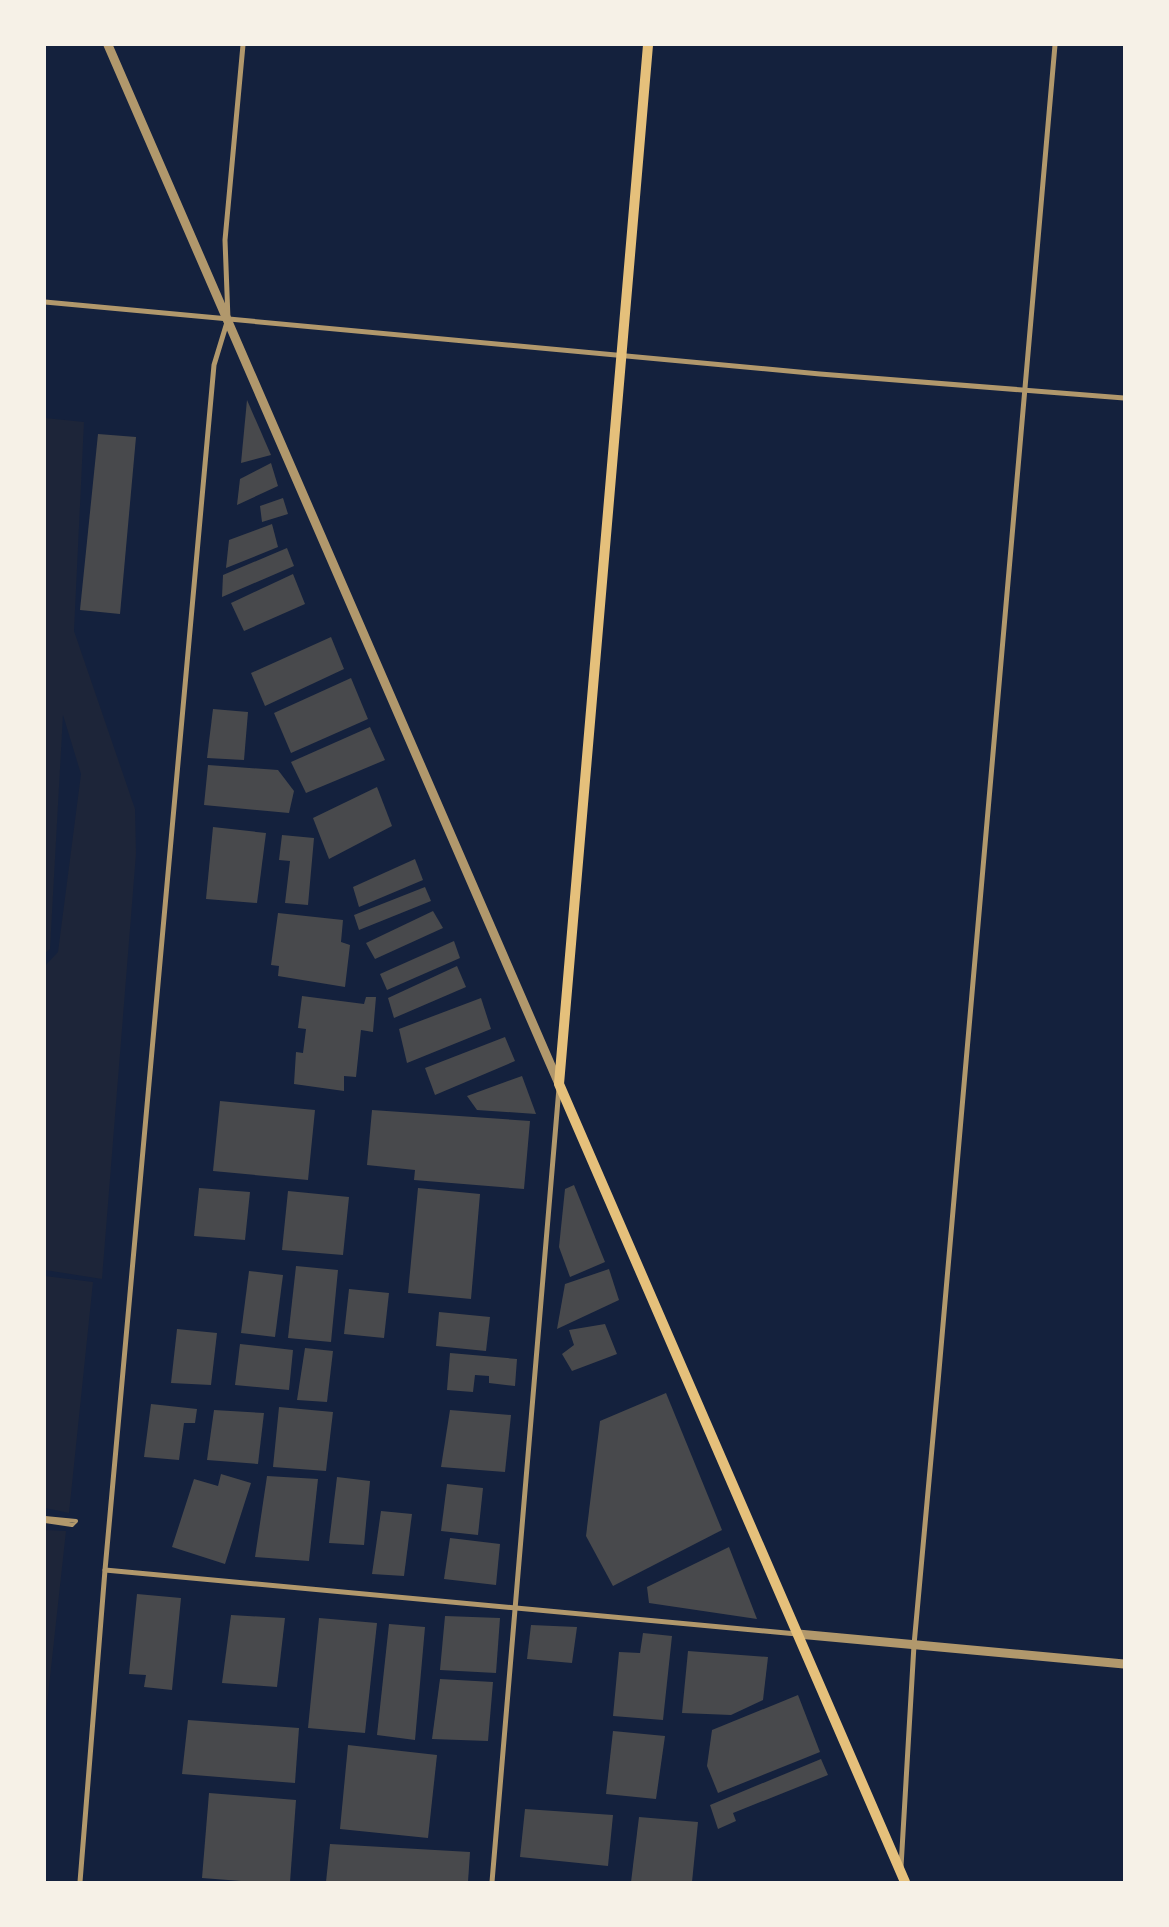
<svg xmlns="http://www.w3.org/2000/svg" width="1169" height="1927" font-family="Roboto,sans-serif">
<rect width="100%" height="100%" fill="#14213d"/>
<!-- green -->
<g fill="#1d2539">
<polygon points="45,418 84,422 74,631 135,809 136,854 102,1279 45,1270 45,966 58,952 81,774 63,715 50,949 45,953"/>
<polygon points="45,1276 93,1282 69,1513 45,1508"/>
<polygon points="45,1530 66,1531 45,1723"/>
</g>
<!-- building -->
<g fill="#48494c">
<polygon points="247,400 271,455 241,463"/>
<polygon points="98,434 136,437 120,614 80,610"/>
<polygon points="271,463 278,486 237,505 240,479"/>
<polygon points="283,498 288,514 262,522 260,506"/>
<polygon points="272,524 278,547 226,568 229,540"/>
<polygon points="287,548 294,566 222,597 223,575"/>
<polygon points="293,574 305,604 244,631 231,603"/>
<polygon points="331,637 344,669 265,706 251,673"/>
<polygon points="351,678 368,719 291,753 274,713"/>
<polygon points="213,709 248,712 244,760 207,758"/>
<polygon points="370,727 385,760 306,793 291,762"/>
<polygon points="208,765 278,770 294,791 289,813 204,805"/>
<polygon points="377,787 392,826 329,859 313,818"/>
<polygon points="213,827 266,833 257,903 206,899"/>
<polygon points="282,835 314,838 308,905 285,903 290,861 279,860"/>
<polygon points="415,859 423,880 359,907 353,887"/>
<polygon points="425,887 431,901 359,930 354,915"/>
<polygon points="433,911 443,928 375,959 366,943"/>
<polygon points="278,913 343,920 341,942 350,945 345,987 278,976 279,966 271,965"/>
<polygon points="454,941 460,958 387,990 380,974"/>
<polygon points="457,966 466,987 394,1018 388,998"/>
<polygon points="302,996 364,1004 366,997 376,997 373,1032 361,1030 356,1077 344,1076 344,1091 294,1084 296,1052 303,1053 306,1029 298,1028"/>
<polygon points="481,998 491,1029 407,1063 399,1029"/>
<polygon points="505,1037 515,1061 435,1095 425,1068"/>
<polygon points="522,1076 536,1114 477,1110 467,1096"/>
<polygon points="220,1101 315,1110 308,1180 213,1171"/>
<polygon points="372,1110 530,1121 524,1189 414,1180 415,1170 367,1165"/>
<polygon points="574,1185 605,1262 570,1277 559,1247 565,1189"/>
<polygon points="199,1188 250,1192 245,1240 194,1236"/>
<polygon points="418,1188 480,1194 471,1299 408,1293"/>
<polygon points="288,1191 349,1197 343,1255 282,1250"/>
<polygon points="296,1266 338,1270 331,1342 288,1338"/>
<polygon points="609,1269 619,1300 557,1329 565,1284"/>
<polygon points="249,1271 283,1275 275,1337 241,1333"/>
<polygon points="349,1289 389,1293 384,1338 344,1334"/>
<polygon points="439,1312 490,1317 486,1351 436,1346"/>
<polygon points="605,1324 617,1354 572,1371 562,1354 574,1345 569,1330"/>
<polygon points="177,1329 217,1333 211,1385 171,1383"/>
<polygon points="240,1344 293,1350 289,1390 235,1385"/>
<polygon points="305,1348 333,1351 327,1402 297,1400"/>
<polygon points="450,1353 517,1359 515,1386 489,1383 489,1376 475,1375 473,1392 447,1390"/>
<polygon points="666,1393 722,1530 613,1586 586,1536 600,1421"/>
<polygon points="151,1404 197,1409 195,1423 184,1423 179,1460 144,1457"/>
<polygon points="279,1407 333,1412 326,1471 273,1467"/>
<polygon points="214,1410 264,1413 258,1464 207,1460"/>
<polygon points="450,1410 511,1415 505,1472 441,1467"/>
<polygon points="221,1474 251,1483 225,1564 172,1547 194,1479 218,1486"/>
<polygon points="267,1476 318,1479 309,1561 255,1557"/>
<polygon points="337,1477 370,1481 364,1545 329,1543"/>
<polygon points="447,1484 483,1488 478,1535 441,1531"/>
<polygon points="381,1511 412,1514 404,1576 372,1574"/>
<polygon points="450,1538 500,1544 496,1585 444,1579"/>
<polygon points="729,1547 757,1619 649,1603 647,1587"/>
<polygon points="137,1594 181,1598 172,1690 144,1687 146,1675 129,1674"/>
<polygon points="231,1615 285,1618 277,1687 222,1683"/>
<polygon points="445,1616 500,1618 496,1673 440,1670"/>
<polygon points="319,1618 377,1623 365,1733 308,1728"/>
<polygon points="389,1624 425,1627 415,1740 377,1735"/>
<polygon points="531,1625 577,1627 572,1663 527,1659"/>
<polygon points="643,1633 672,1636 663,1720 613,1716 619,1652 640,1653"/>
<polygon points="688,1651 768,1657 763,1700 731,1715 682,1713"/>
<polygon points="440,1679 493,1682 488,1741 432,1739"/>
<polygon points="798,1695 820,1752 718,1793 707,1766 712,1730"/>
<polygon points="188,1720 299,1728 295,1783 182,1774"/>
<polygon points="613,1731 665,1736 656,1799 606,1794"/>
<polygon points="348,1745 437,1755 428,1838 340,1829"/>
<polygon points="821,1759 828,1775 733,1813 736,1821 718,1829 710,1805"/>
<polygon points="209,1793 296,1800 290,1882 254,1882 202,1878"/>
<polygon points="525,1809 613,1815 608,1866 520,1857"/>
<polygon points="639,1817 698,1822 692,1882 631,1882"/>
<polygon points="330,1844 470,1852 468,1882 326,1882"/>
</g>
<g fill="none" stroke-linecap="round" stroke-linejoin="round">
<!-- service -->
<polyline stroke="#b1986c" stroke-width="4" points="45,1518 76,1521 72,1525 45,1521"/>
<!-- minor -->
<g stroke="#b1986c" stroke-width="5">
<polyline points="45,302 820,374 1124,398"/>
<polyline points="105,1570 797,1634"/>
<polyline points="901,1867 914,1645 938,1382 1055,45"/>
<polyline points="80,1882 105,1570 214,365 228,319 225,240 243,45"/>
<polyline points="492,1882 559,1088"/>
</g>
<!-- tertiary -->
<g stroke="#b1986c" stroke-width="9">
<polyline points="108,45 559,1084"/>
<polyline points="798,1634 1124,1664"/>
</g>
<!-- secondary -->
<polyline stroke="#e5c07b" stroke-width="10" points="648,45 559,1084 905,1882"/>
</g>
<!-- border -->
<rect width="1169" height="1927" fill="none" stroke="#f6f1e7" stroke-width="92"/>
</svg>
